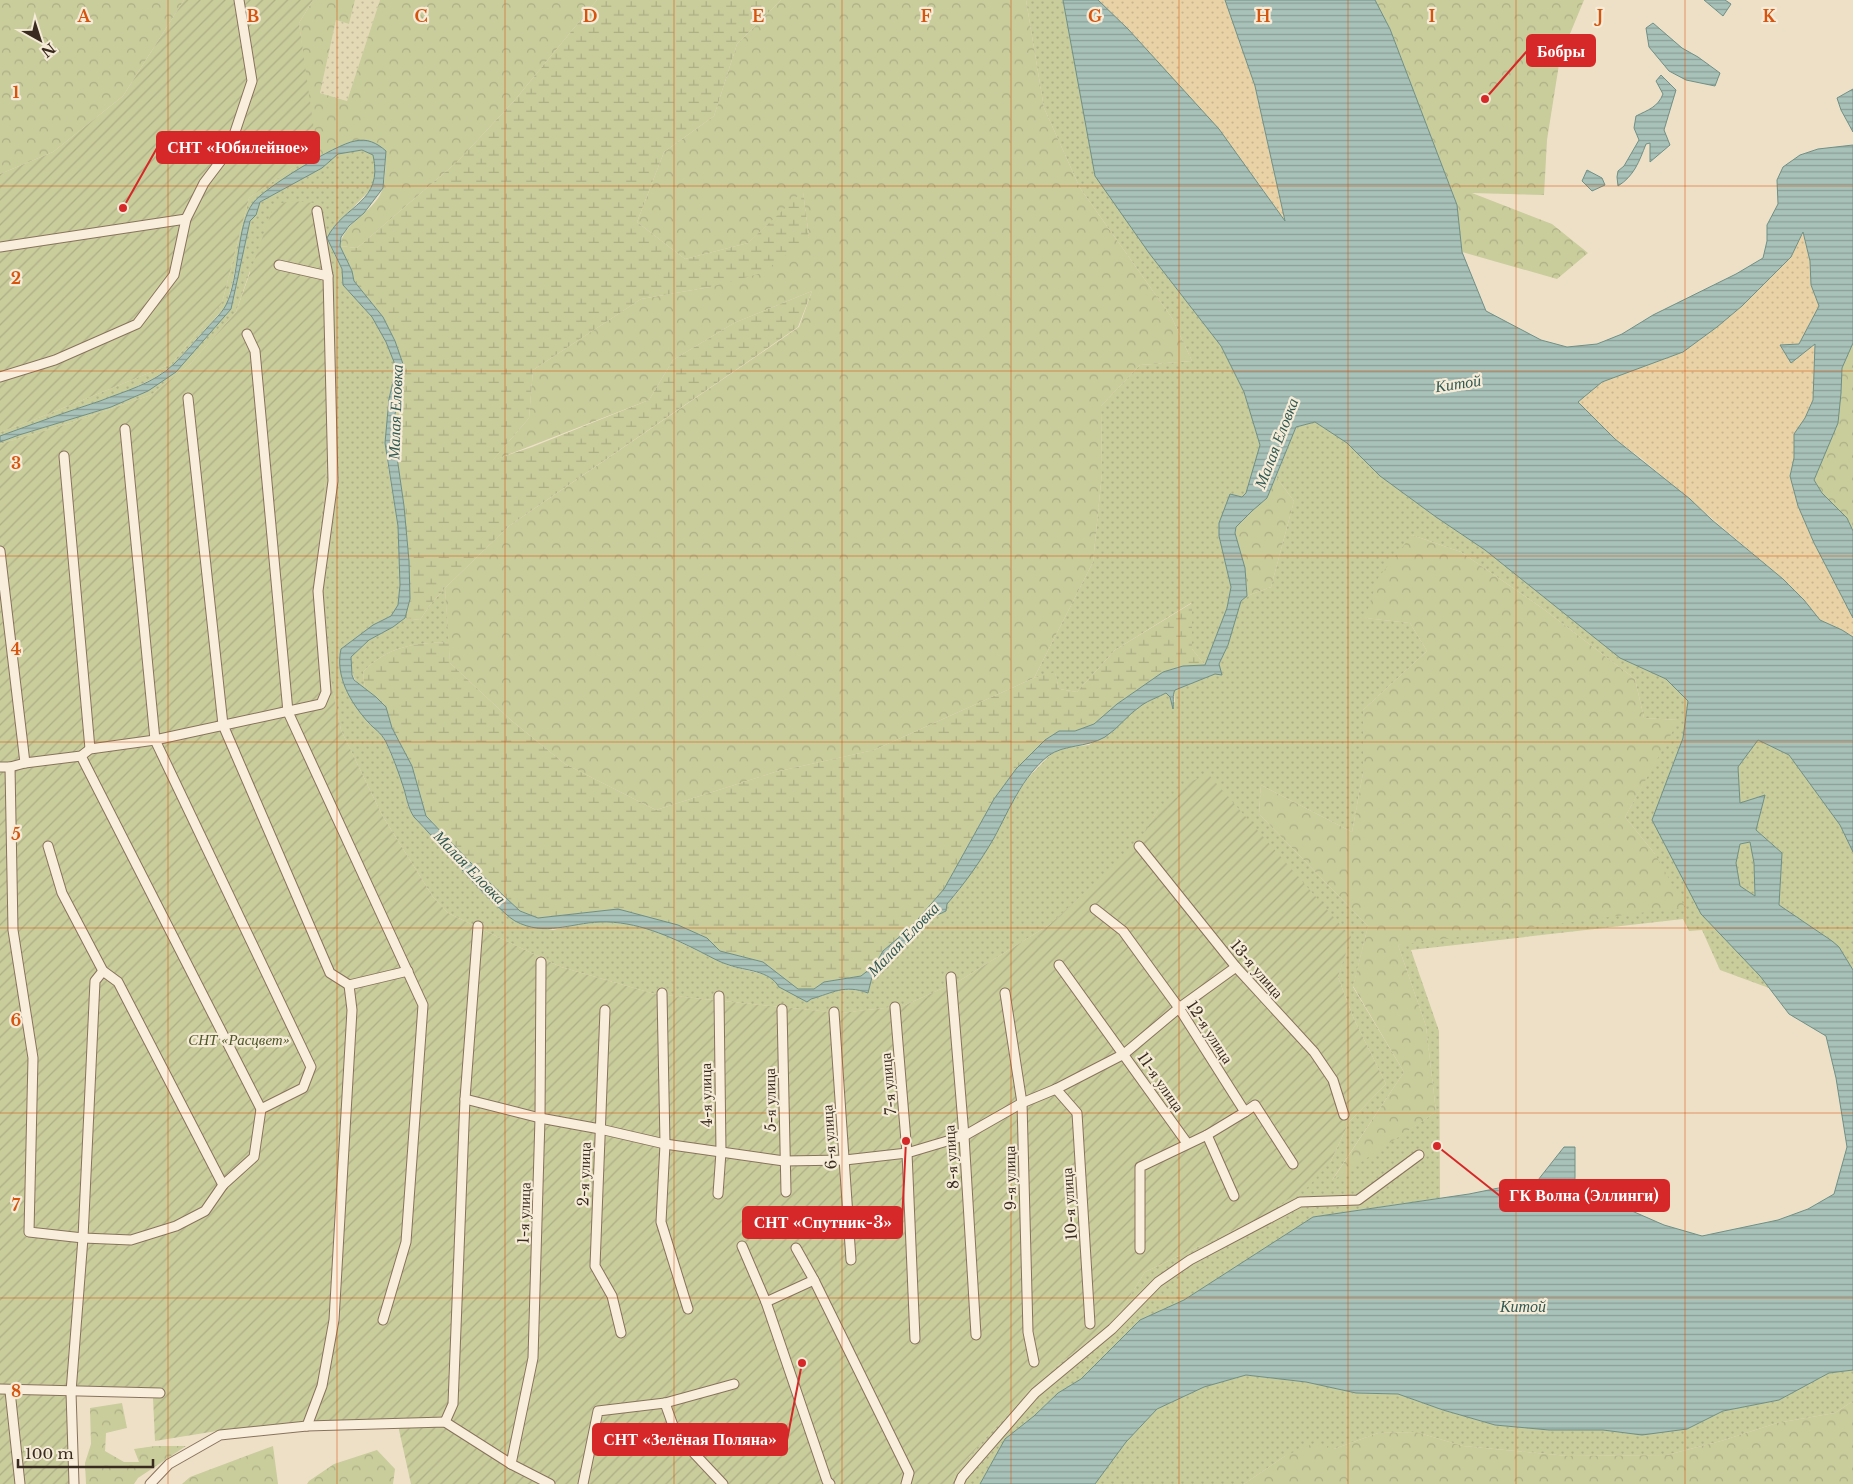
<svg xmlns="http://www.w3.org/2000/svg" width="1853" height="1484" font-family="'Libre Baskerville',serif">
<defs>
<pattern id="farmland-dots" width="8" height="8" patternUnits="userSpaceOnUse" patternTransform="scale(1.25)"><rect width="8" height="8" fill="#e3d9b5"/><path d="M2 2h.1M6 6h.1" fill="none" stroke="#c4ba9b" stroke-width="1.8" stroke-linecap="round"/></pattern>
<pattern id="grass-dots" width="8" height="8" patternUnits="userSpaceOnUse" patternTransform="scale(1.25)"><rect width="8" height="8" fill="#c9cc9b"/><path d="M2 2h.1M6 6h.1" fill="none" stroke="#adaf85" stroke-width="1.8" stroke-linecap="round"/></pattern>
<pattern id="forest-crowns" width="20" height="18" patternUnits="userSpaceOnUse" patternTransform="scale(1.25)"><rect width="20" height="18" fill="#c9cc9b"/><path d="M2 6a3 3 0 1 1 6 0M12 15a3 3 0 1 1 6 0" fill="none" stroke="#adaf85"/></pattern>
<pattern id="wetland-marsh" width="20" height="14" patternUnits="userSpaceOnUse" patternTransform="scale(1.25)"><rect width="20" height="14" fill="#c9cc9b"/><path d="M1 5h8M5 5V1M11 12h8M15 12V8" fill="none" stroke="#adaf85"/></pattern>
<pattern id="sand-dots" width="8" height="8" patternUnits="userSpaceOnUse" patternTransform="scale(1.25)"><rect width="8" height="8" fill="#e9d3a6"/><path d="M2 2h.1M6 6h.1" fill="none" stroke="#c9b58f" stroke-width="1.8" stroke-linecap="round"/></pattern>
<pattern id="garden-furrows" width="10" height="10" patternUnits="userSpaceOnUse" patternTransform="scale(1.25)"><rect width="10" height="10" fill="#c9cc9b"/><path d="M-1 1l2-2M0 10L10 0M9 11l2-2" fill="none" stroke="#adaf85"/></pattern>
<pattern id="water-rules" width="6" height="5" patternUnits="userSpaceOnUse" patternTransform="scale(1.25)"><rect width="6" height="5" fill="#a8c2b9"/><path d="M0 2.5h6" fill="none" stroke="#8a9e96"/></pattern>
</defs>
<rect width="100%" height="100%" fill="#eee0c7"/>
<!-- farmland -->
<polygon fill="url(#farmland-dots)" points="355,0 380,0 347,101 320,93 336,20 349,24"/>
<!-- grass -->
<g fill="url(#grass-dots)" fill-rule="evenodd">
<polygon points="1026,0 1063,0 1073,49 1149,253 1221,346 1244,392 1260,445 1248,489 1219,536 1231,586 1227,608 1205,665 1192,649 1191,603 1115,650 1077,692 1059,689 1055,673 1034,678 1093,562 1102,473 1101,406 1140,365 1192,361 1172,318 1080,188 1044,108"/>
<path d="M362,150L373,155L376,170L372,188L332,229L334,254L342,269L343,285L372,317L386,342L394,362V377L389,399L387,461L398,526L400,585L398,605L391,616L373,625L341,649L339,660L342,680L368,723L380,732L385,741L400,775L406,796L408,806L414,817L485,895L515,921L553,930L575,925L600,922L629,924L656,931L730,966L766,975L777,983L811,999C833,993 844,985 868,993L872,977L882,972L891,959L933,917L946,911L947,904L957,893L995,837L1011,803L1028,778L1048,757L1056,751L1071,747L1089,745L1144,703L1167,693L1170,697V701L1175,702L1174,693L1175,690L1215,674L1228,645L1241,601L1247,596L1271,587L1294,501L1276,477L1296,427L1315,422L1347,443L1380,476L1436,517L1485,550L1620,658L1666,679L1688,701L1683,738L1670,771L1760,976L1769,988L1720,970L1702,930L1689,931L1683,919L1411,950L1439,1031L1440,1198L1313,1217L1184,1300L1140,1320L1081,1379L1058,1393L1034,1416L1005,1439L980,1484H952L956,1472L1006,1414L1041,1378L1108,1326L1118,1315L1145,1272L1257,1219L1331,1161L1349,1122L1386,1084L1354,1019L1338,977L1350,937L1158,810L1136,847L1049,925L959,981L903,1006L840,1013L655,994L561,967L448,913L433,897L382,815L341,730L314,594L329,440L250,271L236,312L190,364L151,395L61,426L0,444V442L19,435L111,407L148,391L231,309L250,221L256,215L260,202L322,168L338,154ZM1412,535L1461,552L1542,608L1635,679L1644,718L1678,720L1625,817L1655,854L1398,945L1426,1026L1436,1112L1332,1180L1404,1072L1353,987L1368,926L1259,814L1261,785L1352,832L1363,773V710L1427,651L1410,623L1365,618Z"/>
<polygon points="317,151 316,158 267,190 253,203 244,225 232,285 226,306 173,365 156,377 128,391 0,436 0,432 36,419 171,364 222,303 249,198"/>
<path d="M445,588L449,642C414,643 388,646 363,672L365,690C351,678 352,674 351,657L369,640L393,627L405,618L420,620L430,605Z"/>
<polygon points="1758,740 1789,755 1840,825 1853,852 1853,970 1832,941 1779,905 1782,853 1756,830 1740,803 1738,767"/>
<polygon points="1751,842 1754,863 1755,897 1740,886 1736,863 1740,844"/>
<polygon points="1853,1370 1853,1401 1835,1413 1777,1423 1721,1441 1667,1455 1568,1456 1463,1446 1416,1432 1378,1433 1334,1449 1285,1456 1244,1484 1095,1484 1126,1442 1157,1409 1204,1387 1246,1375 1306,1382 1356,1393 1398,1394 1443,1410 1495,1425 1549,1430 1603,1430 1687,1429 1723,1411 1779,1400 1829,1373"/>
</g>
<!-- forest -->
<g fill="url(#forest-crowns)">
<polygon points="0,0 184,0 123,96 53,152 0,174"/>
<path d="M313,0H355L349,24L336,20L320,93L347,101L380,0H597L514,101L457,162L357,248L340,246C344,220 377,212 383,187C386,176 385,163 386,151L344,145L316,158L299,23Z"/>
<polygon points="781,0 1026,0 1044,108 1080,188 1172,318 1192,361 1140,365 1101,406 1102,473 1093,562 1034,678 874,750 775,772 656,810 565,764 512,721 450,663 445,588 509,526 799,327 812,291 734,323 673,360 649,400 492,461 529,418 533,370 641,299 710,287 809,237 803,192 748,243 685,259 637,222 664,152 714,116 737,44"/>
<polygon points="1375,0 1584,0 1560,58 1547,140 1544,195 1472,193 1552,224 1588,253 1557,279 1462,252 1457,205 1390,29"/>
<polygon points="1853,343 1853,531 1847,518 1822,493 1814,480 1824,455 1841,393 1842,368"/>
<polygon points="1276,477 1294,501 1271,587 1247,596 1247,586 1235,533 1236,527 1252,510 1267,498"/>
<polygon points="1412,535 1461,552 1542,608 1635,679 1644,718 1679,720 1625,817 1655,854 1685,907 1398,945 1426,1026 1436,1112 1331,1182 1404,1072 1353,986 1368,926 1259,814 1261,785 1352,832 1363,773 1363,710 1427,651 1410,623 1365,618 1378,578"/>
<polygon points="1853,1401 1853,1484 1244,1484 1285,1456 1317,1442 1334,1449 1378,1433 1416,1432 1463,1446 1568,1456 1667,1455 1721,1441 1777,1423 1835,1413"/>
<polygon points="122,1403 127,1428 106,1433 105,1451 124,1462 139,1462 134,1449 155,1446 186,1446 138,1478 134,1484 86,1484 85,1463 91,1444 90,1408"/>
<polygon points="273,1446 278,1484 182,1484 190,1477"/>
<polygon points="377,1450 395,1469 393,1484 307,1484 309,1481 334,1464"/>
</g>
<!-- wetland -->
<g fill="url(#wetland-marsh)">
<polygon points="597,0 781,0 737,44 714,116 664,152 637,222 685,259 748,243 803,191 809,237 762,273 710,287 641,299 533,370 529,418 493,460 532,447 649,400 673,360 734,323 812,291 798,327 509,526 445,588 430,605 420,620 405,618 410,599 409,561 404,506 397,457 395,414 403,364 395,341 383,317 354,281 352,271 340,246 357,248 457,162 514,101"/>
<path d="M1192,603V649L1205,665L1183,666L1163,672L1117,704L1094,724L1075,731H1059L1045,740L1016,769L994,799L944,889L912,926L883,951L875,965L861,976L824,982L814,989H798L763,962L720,951L707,938L618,909L538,918L520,911L491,884L426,816L412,766L392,728L386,707L376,697L365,690L363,672C388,646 414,643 449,642L450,663L512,721L565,764L656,810L775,772L874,750L1034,678L1055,672L1059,689L1077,692L1115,650Z"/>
</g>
<!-- sand -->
<g fill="url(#sand-dots)">
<polygon points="1098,0 1225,0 1255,86 1285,222 1258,182"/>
<polygon points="1802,231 1810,261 1811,285 1819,306 1799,344 1781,345 1791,363 1815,343 1813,400 1805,418 1794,434 1794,458 1790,476 1798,506 1814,543 1853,618 1853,637 1842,630 1820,620 1804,600 1783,579 1641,458 1615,439 1578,402 1602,382 1683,352 1717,327 1742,306 1791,257"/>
</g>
<!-- garden -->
<g fill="url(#garden-furrows)">
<polygon points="184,0 313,0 299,23 317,151 249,198 222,303 171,364 36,419 0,432 0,174 53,152 123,96"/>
<polygon points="291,201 315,203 324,284 329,440 314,594 341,730 382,815 433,897 448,913 561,967 655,994 840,1013 903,1006 959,981 1049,925 1135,847 1158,810 1183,784 1209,775 1351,937 1338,977 1354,1019 1386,1084 1349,1122 1331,1161 1308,1187 1257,1219 1145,1272 1118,1315 1108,1326 1041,1378 1006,1414 956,1472 952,1484 411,1484 399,1430 398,1418 229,1429 155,1441 153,1398 72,1392 75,1484 0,1484 0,444 61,426 151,395 190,364 236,312 274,205"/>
</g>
<!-- water -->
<g fill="url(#water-rules)" stroke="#6f9086" fill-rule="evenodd">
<path d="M1063,0H1098L1128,29L1219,129L1285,221L1255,86L1225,0H1375L1390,29L1457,205L1462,252L1486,311L1541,340L1567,347L1597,344L1622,334L1653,315L1736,274L1763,258L1767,241V225L1778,204L1777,180L1783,167L1800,155L1818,149L1853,145V343L1842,368L1841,393L1838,423L1814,480L1822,493L1847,518L1853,531V618L1814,543L1798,506L1790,476L1794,458V434L1805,418L1813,400L1815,344L1791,363L1780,345L1799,344L1819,306L1811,285L1810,261L1803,232L1791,257L1742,306L1717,327L1683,352L1602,382L1578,402L1615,439L1690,499L1712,520L1783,579L1804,600L1820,620L1842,630L1853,637V852L1840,825L1789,755L1758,740L1738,767L1740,803L1765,795L1756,830L1782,853L1779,905L1832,941L1839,947L1853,970V1370L1829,1373L1779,1400L1723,1411L1687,1429L1642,1435L1603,1430H1549L1495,1425L1443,1410L1398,1394L1356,1393L1306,1382L1246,1375L1204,1387L1157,1409L1126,1442L1095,1484H980L1005,1439L1034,1416L1058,1393L1081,1379L1140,1320L1184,1300L1313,1217L1469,1194L1538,1180L1564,1147H1575V1197L1597,1206L1632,1211L1664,1225L1702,1236L1778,1220L1808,1209L1834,1194L1847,1147L1836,1078L1826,1036L1789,1014L1760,976L1701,914L1652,820L1683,738L1688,701L1666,679L1620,658L1485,550L1436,517L1380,476L1347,443L1315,422L1296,427L1267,498L1252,511L1236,527L1235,533L1245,568L1247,596L1241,601L1228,645L1219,664L1222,675L1215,674L1175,690C1172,695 1174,703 1173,709L1170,697L1166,693C1159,697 1149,700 1142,705C1128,714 1119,728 1105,737C1086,748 1064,744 1048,756C1022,777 1009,810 994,838C980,862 965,883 947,904L946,911L933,917L891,959L882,972L872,977L868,993C844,984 833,993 811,999L807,1002L779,987C769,970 746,971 729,965C719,962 711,957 701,952C669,936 637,921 600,922C570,923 545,937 515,921C508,917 501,909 495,904C466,877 442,846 414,817C408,808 407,799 404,789C399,773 393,757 386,742C380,731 375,730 368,722C350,702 335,676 341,649L373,625L391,616L398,605L400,585L398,526L385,443L389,399L394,377V362L386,342L372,317L343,285L342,269L327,238C344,204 384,203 373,155L362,150L338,154L322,168L260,202L256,215L250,221L231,309L176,372L148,391L111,407L19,435L0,442V436C33,424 66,412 100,401C125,391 153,384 174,364C185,353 196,340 207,328C213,321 222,313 226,305C240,277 236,226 253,203C264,188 336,144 355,141C367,138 377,143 386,151L383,188L364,213L349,226L341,237L340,246L352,271L354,281L383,317L395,341L403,364V378L395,414L397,457L404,506L409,561L410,599L405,618L393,627L369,640L351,657L352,675L354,680L376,697L386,707L392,728L412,766L426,816L491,884L520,911L538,918L618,909L678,925L707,938L720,951L763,962L798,989H814L824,982L861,976L875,965L883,951L912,926L944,889L994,799L1016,769L1045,740L1059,731H1075L1094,724L1117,704L1163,672L1183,666L1205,665L1227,608L1231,587L1219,536V523L1230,494L1242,497L1246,493L1260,445L1244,392L1221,346L1149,253L1095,176ZM1750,842L1754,863L1755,896L1740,886L1736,863L1740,844Z"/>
<polygon points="1704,0 1725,0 1731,4 1723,16"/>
<polygon points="1653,23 1682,48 1698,57 1720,73 1715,86 1686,80 1669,71 1649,47 1646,28"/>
<path d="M1661,75L1676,90L1664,130L1670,145L1650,162V143L1646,144C1639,162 1634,176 1618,186L1617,177L1618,171L1624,166L1639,140L1634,128L1636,116C1648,110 1658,107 1663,94L1656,81Z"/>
<polygon points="1853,89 1853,132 1841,110 1837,98"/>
<polygon points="1587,170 1602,178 1605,185 1592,191 1582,181"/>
</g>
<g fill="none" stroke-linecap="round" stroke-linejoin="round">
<!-- minor casing -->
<g stroke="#89725d" stroke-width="11">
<g id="minor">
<polyline points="0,247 186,219"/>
<polyline points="279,265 328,276"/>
<polyline points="247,334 255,351 288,712 423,1005 406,1242 383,1320"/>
<polyline points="0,377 55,360 137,324 174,275 186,219 204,183 229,150 252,81 239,0"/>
<polyline points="188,398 223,725 330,973 349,985 408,971"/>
<polyline points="64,456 90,749"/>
<polyline points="0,551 25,763"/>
<polyline points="81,756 261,1109"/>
<polyline points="0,767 10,767 25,763 81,756 90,749 155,740 321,704 326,692 318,591 333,481 328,276 317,211"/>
<polyline points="10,767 13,930 33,1058 29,1232 83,1238 131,1240 176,1226 205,1211 223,1185 254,1157 261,1109 303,1088 311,1067 155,740 125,429"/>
<polyline points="48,846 62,893 103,971 118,982 223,1185"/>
<polyline points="1139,846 1236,967 1314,1052 1333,1080 1344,1115"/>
<polyline points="1095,909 1123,931 1179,1008 1245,1112 1255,1105 1293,1164"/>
<polyline points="1059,965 1187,1143"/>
<polyline points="951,977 964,1136 976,1335"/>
<polyline points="662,993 665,1144 661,1222 688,1309"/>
<polyline points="1005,993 1022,1103 1028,1332 1034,1362"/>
<polyline points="895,1007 907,1153 915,1339"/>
<polyline points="782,1009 786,1192"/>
<polyline points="605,1010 595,1266 612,1296 621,1333"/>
<polyline points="834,1012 851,1260"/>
<polyline points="1056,1089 1077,1113 1090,1324"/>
<polyline points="465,1099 540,1118 600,1129 665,1144 784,1161 845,1160 907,1153 964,1136 1022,1103 1056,1089 1124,1054 1179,1008 1236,967"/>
<polyline points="1207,1135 1234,1196"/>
<polyline points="718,1194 721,1152 719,996"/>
<polyline points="742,1246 766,1302 827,1481 830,1484"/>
<polyline points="796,1248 814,1280 909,1473 906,1484"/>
<polyline points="1140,1249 1140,1167 1207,1135 1245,1112"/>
<polyline points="766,1302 814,1280"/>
<polyline points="0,1389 160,1393"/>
<polyline points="10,1391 20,1484"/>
<polyline points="665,1403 676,1434 723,1484"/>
<polyline points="445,1422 453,1404 465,1099 478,926"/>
<polyline points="307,1426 322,1386 334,1320 352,1010 349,985"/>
<polyline points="511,1464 533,1358 540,1118 541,962"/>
<polyline points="74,1484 71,1392 83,1238 95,981 103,971"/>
<polyline points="150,1484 169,1464 220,1435 307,1426 445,1422 511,1464 550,1484"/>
<polyline points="583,1484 598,1411 665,1403 734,1384"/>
<polyline points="959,1484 962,1477 1035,1393 1112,1329 1158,1282 1190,1260 1300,1202 1358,1200 1419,1155"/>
</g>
</g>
<!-- minor -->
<use href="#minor" stroke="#f8eedb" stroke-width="9"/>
</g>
<!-- grid -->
<path fill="none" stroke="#d7540e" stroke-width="1" stroke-opacity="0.55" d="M168,0V1484M337,0V1484M505,0V1484M674,0V1484M842,0V1484M1011,0V1484M1179,0V1484M1348,0V1484M1516,0V1484M1685,0V1484M0,186H1853M0,371H1853M0,556H1853M0,742H1853M0,928H1853M0,1113H1853M0,1298H1853"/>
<g text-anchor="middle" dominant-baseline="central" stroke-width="4.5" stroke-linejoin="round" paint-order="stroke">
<!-- street labels -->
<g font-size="15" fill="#3a2b20" stroke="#f5ebd7">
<text transform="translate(1257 969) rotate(49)">13-я улица</text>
<text transform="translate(1210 1032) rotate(57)">12-я улица</text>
<text transform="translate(1161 1082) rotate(55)">11-я улица</text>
<text transform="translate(888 1084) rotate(-95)">7-я улица</text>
<text transform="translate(706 1095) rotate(-91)">4-я улица</text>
<text transform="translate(770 1100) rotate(-91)">5-я улица</text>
<text transform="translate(829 1137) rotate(-94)">6-я улица</text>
<text transform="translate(951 1157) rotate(-94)">8-я улица</text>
<text transform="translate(584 1174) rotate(-88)">2-я улица</text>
<text transform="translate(1010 1178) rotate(-91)">9-я улица</text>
<text transform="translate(1069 1204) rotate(-94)">10-я улица</text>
<text transform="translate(524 1213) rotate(-88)">1-я улица</text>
</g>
<!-- park labels -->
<g font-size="15" font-style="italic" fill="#4d5627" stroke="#f5ebd7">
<text x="239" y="1039">СНТ «Расцвет»</text>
</g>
<!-- water labels -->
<g font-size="16" font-style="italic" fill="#305954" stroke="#f5ebd7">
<text transform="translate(1458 383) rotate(-8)">Китой</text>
<text transform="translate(395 412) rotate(-88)">Малая Еловка</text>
<text transform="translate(1276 443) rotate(-69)">Малая Еловка</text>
<text transform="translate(470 867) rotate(46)">Малая Еловка</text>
<text transform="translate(903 939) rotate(-46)">Малая Еловка</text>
<text x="1523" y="1306">Китой</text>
</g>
</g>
<g font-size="16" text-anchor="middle" font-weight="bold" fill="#d7540e" stroke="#f5ebd7" stroke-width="4.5" stroke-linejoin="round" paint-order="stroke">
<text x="84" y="22">A</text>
<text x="253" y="22">B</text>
<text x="421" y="22">C</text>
<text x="590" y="22">D</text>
<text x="758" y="22">E</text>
<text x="926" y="22">F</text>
<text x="1095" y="22">G</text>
<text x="1263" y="22">H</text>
<text x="1432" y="22">I</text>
<text x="1600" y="22">J</text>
<text x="1769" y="22">K</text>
<text x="16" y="98">1</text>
<text x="16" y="284">2</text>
<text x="16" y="469">3</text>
<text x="16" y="655">4</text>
<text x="16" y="840">5</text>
<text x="16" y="1026">6</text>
<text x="16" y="1211">7</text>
<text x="16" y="1397">8</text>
</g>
<!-- callouts -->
<path fill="none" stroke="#d62828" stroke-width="2" d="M1485 99L1527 51M123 208L157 148M1437 1146L1500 1196M906 1141L902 1222M802 1363L787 1440"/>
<g fill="#d62828" stroke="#f5ebd7" stroke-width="2">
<circle cx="1485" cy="99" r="5"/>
<circle cx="123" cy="208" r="5"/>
<circle cx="1437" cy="1146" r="5"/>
<circle cx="906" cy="1141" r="5"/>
<circle cx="802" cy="1363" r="5"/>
</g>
<g fill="#d62828" stroke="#d62828" stroke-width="2">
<rect x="1527" y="35" width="68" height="31" rx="5"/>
<rect x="157" y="132" width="162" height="31" rx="5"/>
<rect x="1500" y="1180" width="169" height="31" rx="5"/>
<rect x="743" y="1207" width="159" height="31" rx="5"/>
<rect x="593" y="1424" width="194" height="31" rx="5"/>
</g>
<g font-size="16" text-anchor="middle" font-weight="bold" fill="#fff">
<text x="1561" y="57">Бобры</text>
<text x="238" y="153">СНТ «Юбилейное»</text>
<text x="1584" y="1201">ГК Волна (Эллинги)</text>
<text x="823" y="1228">СНТ «Спутник-3»</text>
<text x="690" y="1445">СНТ «Зелёная Поляна»</text>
</g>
<!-- north arrow -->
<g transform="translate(40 40) rotate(141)" stroke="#f5ebd7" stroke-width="4" paint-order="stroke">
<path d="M0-4L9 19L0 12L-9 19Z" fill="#3a2b20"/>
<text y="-8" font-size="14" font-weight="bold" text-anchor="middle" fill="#3a2b20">N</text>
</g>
<!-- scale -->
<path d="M18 1459v8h135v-8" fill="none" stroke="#3a2b20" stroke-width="2.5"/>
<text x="25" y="1459" font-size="15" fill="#3a2b20" stroke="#f5ebd7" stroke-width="4" paint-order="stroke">100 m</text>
</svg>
